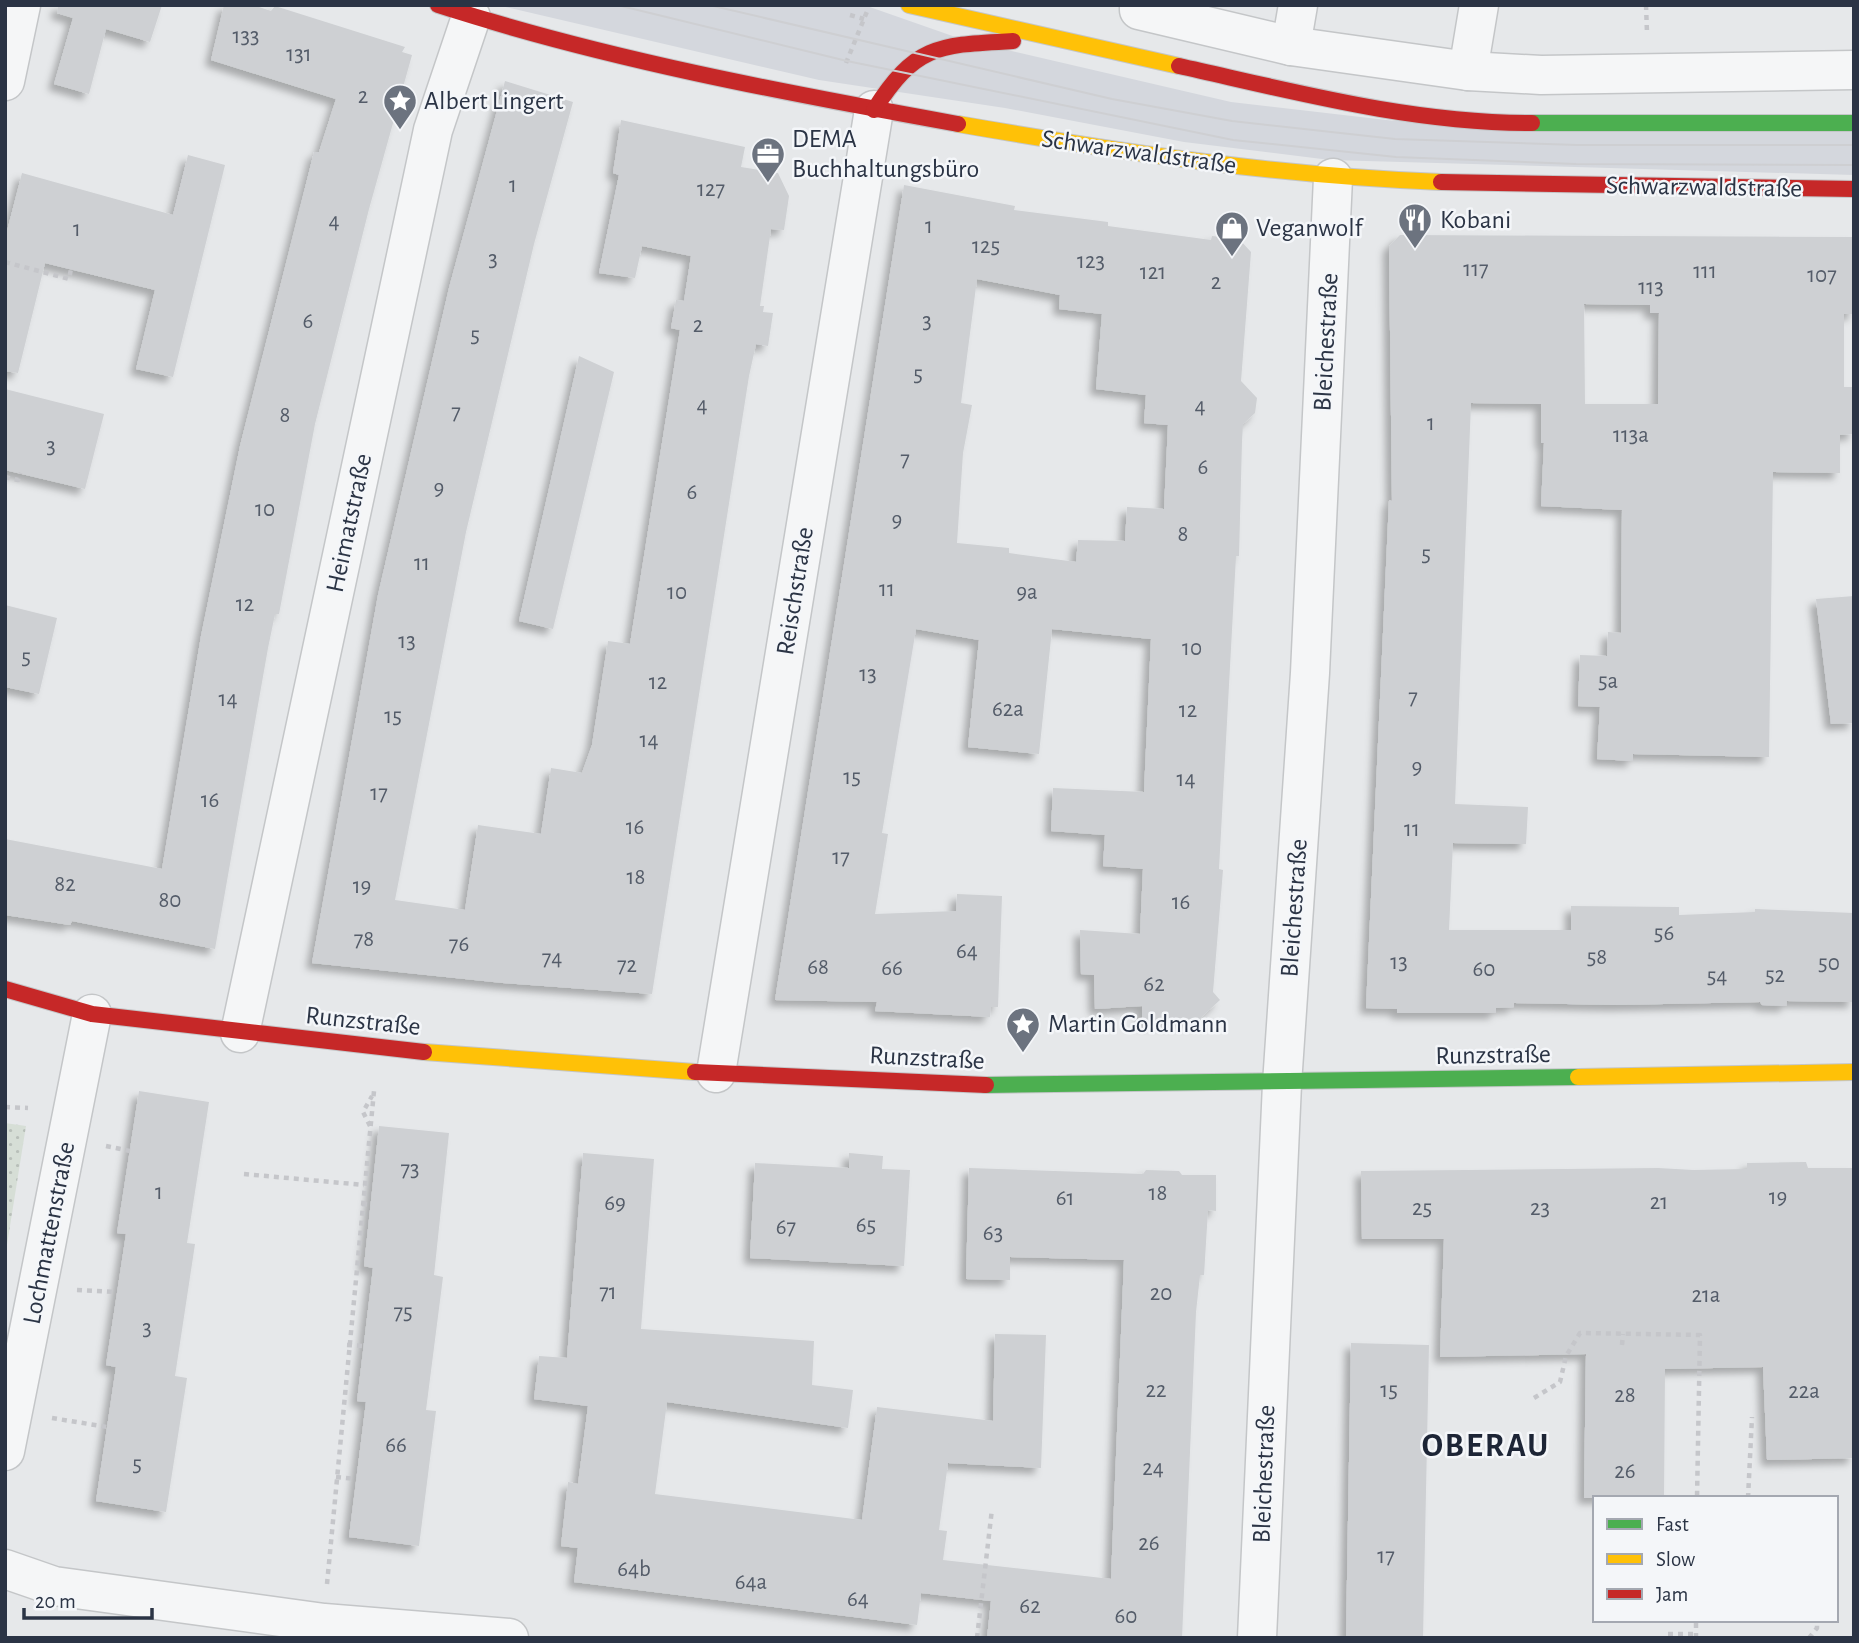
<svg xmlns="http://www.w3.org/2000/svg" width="1859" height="1643" font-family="'Alegreya Sans',sans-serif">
<defs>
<pattern id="grass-dots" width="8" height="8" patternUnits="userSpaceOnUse" patternTransform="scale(1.75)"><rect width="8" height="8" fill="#d6ded6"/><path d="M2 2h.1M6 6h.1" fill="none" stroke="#b8bfb9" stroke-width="1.8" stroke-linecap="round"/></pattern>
<filter id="shadow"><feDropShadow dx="-6" dy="6" stdDeviation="3.5" flood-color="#0004"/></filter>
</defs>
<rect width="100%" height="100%" fill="#e6e8ea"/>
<!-- built -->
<polygon fill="#d4d7dd" points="497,5 864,5 964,40 1231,102 1395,121 1854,127 1854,175 1330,160 1184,142 1005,108 819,80"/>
<!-- grass -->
<polygon fill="url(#grass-dots)" points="5,1123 26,1126 5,1257"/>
<!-- building -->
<g fill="#ced0d3" fill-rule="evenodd" filter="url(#shadow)">
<polygon points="58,5 162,5 150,42 106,29 89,94 54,84 73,18 57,13"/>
<polygon points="224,5 253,5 271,11 275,6 405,47 402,52 412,55 369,209 315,424 279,614 275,614 268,648 215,949 72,921 70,925 5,915 5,839 162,869 201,636 240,446 314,152 319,152 336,99 211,60"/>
<polygon points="505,81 573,102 534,244 466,532 395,900 465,910 478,825 541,834 551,768 582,773 592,745 608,641 630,644 680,330 671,328 676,300 684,301 691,256 642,246 635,278 599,273 619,175 613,173 621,120 745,147 741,167 778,173 789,196 784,230 771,229 760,306 764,306 763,312 773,313 768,346 756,344 749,376 652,994 503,983 312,963 378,595 449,288"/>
<polygon points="188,155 225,165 173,377 136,369 155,290 45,263 18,373 5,371 5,239 22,173 173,215"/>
<path d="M904,185L1015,206L1014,210L1108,222V226L1211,240L1212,236L1239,239L1251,252L1241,381L1257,398L1255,413L1243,424L1242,441L1239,556H1236L1219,869L1223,870L1213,992L1220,1000L1196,1022H1142V1006L1095,1009L1094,975L1081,974L1080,930L1140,934L1143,869L1103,866L1105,835L1051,831L1053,788L1144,792L1151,639L1052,629L1039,754L968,747L979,640L916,629L882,833L888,834L875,914L956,911L957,894L1002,896L998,1007H991L990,1017L875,1011L877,1002L775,1000ZM977,279L1060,295L1059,309L1102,314L1096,389L1146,395L1144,423L1168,425L1164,509L1127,507L1125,541L1078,540L1076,562L1009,553V548L957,543L963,453L972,405L961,403Z"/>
<path d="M1400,235L1854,237V314H1844V387H1854V434L1840,435V473L1773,472L1769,757L1633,754V761L1597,759L1600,707L1578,706L1580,655L1607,656L1608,632L1621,633L1622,510L1541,506L1544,443H1541V404L1471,403L1455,804L1528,807L1526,844L1453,843L1449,930H1571V906L1679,907V915L1755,912V909L1854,913V1002L1787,1001L1786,1006L1762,1005L1760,1002L1615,1005L1514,1003V1007L1496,1008V1013H1397V1009L1366,1008L1389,500L1392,501L1389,246ZM1584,304L1650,305V313H1659L1658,404H1585Z"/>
<polygon points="579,356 614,372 553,629 519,621"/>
<polygon points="5,389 104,414 85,489 5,470"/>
<polygon points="1854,596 1854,723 1831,724 1816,599"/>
<polygon points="5,605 57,618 39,694 5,687"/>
<polygon points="139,1091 209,1102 187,1243 195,1244 175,1376 187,1378 166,1512 96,1501 116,1367 106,1365 126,1234 117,1233"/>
<polygon points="379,1126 449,1133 434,1275 443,1277 426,1410 436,1411 419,1546 349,1537 366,1402 357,1401 373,1268 364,1266"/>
<polygon points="583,1153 654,1159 641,1329 814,1341 812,1385 853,1390 848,1428 667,1402 655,1494 862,1520 877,1407 993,1421 995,1334 1046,1335 1041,1468 948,1463 939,1530 947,1531 943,1560 1111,1579 1124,1260 1010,1257 1010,1280 966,1279 969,1168 1143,1174 1146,1170 1179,1171 1182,1175 1216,1175 1216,1211 1208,1210 1204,1275 1200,1275 1196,1312 1182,1638 987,1638 991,1601 921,1593 917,1625 574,1582 578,1548 561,1546 568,1482 578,1484 588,1406 534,1399 539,1356 567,1358"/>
<polygon points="849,1153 883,1156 882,1169 910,1170 904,1266 750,1258 755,1163 849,1168"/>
<polygon points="1806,1162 1808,1168 1854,1168 1854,1458 1767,1460 1763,1367 1665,1369 1664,1498 1584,1498 1586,1354 1440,1357 1444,1239 1362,1239 1361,1171 1658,1168 1693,1170 1747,1169 1747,1163"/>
<polygon points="1351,1343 1429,1345 1423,1638 1346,1638"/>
</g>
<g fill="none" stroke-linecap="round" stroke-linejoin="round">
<!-- street casing -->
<g stroke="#c4c6c8" stroke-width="41">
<g id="street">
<polyline points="1139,5 1139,10 1291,46 1468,71 1541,75 1854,70"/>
<polyline points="1291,46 1298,5"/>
<polyline points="1468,71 1479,5"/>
<polyline points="5,81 21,5"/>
<polyline points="240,1033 433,130 471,17"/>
<polyline points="716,1073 874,110"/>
<polyline points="5,1451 92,1014"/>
<polyline points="5,1569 54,1586 324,1623 509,1638"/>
<polyline points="1257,1638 1282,1084 1310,673 1333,178"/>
</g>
</g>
<!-- fast casing -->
<g stroke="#c4c6c8" stroke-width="18">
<g id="fast">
<polyline points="1532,123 1854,123"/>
<polyline points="986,1085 1578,1077"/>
</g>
</g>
<!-- slow casing -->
<g stroke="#c4c6c8" stroke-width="18">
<g id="slow">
<polyline points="909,5 1179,66"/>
<path d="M958,124C1119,152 1278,176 1441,182"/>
<polyline points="424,1052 695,1072"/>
<polyline points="1578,1077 1854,1072"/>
</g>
</g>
<!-- jam casing -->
<g stroke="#c4c6c8" stroke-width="18">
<g id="jam">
<path d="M438,5C604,59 786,93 958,124"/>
<path d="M1179,66C1296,92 1411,123 1532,123"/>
<path d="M874,110C916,44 939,45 1013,41"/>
<polyline points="1441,182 1854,189"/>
<polyline points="5,989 92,1014 424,1052"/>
<polyline points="695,1072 986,1085"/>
</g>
</g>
<!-- path -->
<g stroke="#c5c6ca" stroke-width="4.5" stroke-dasharray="5 5" stroke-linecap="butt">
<polyline points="1646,5 1647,33"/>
<polyline points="850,15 864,19"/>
<polyline points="846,63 868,9"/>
<polyline points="5,262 69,279 71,269"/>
<polyline points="5,477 18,480 21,473"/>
<polyline points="5,1107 28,1108"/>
<polyline points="370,1126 363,1112 372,1096"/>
<polyline points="106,1146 130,1151"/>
<polyline points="244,1174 364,1185"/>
<polyline points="362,1204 372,1205"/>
<polyline points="77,1290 117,1292"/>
<polyline points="347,1345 364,1346"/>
<polyline points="1622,1345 1623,1334"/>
<polyline points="1534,1398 1560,1382 1566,1356 1580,1333 1700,1335 1697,1498 1664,1497"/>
<polyline points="52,1418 107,1427"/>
<polyline points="336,1477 356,1479"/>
<polyline points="1748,1498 1752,1417"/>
<polyline points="327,1584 374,1091"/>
<polyline points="1668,1634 1696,1634"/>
<polyline points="977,1638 992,1509"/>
<polyline points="1696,1638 1696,1620"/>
<polyline points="1809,1638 1817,1628 1817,1620"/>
</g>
<!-- street -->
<use href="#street" stroke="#f5f6f7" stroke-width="38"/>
<!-- fast -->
<use href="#fast" stroke="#4caf50" stroke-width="16"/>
<!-- slow -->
<use href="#slow" stroke="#ffc107" stroke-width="16"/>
<!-- jam -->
<use href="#jam" stroke="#c62828" stroke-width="16"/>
<!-- tram -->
<g stroke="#cecfd2" stroke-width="2">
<polyline points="617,5 847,61 1233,140 1396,157 1576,164 1854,165"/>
<polyline points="709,5 1112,99 1232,121 1395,139 1577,145 1854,145"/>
</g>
</g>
<!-- icons -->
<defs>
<g id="sight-pin" transform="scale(1.75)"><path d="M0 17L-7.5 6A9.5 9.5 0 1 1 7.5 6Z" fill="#6c737f" stroke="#f4f6f9"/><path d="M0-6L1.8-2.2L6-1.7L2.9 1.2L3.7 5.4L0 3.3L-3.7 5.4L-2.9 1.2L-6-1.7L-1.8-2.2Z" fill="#fff"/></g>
<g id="office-pin" transform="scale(1.75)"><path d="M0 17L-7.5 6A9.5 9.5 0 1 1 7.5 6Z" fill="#6c737f" stroke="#f4f6f9"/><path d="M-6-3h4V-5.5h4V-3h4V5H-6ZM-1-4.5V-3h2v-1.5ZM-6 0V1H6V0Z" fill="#fff"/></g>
<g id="restaurant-pin" transform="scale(1.75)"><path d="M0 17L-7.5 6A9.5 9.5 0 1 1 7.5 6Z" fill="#6c737f" stroke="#f4f6f9"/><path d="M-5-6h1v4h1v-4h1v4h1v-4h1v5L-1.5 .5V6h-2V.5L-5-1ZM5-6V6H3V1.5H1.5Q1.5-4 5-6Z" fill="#fff"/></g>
<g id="shop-pin" transform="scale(1.75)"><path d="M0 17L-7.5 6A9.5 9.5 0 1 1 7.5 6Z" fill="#6c737f" stroke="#f4f6f9"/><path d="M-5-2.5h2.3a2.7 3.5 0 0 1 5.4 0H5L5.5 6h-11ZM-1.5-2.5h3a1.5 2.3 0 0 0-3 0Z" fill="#fff"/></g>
</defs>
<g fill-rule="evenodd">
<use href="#sight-pin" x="400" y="101"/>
<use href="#office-pin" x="768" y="154"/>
<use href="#restaurant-pin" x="1415" y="220"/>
<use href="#shop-pin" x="1232" y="228"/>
<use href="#sight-pin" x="1023" y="1024"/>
</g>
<g text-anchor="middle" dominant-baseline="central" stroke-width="5" stroke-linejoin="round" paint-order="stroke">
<!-- number labels -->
<g font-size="23" fill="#545c69">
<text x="246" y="36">133</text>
<text x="299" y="54">131</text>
<text x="363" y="96">2</text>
<text x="513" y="185">1</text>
<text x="711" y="189">127</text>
<text x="334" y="221">4</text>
<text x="929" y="226">1</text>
<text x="77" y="229">1</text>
<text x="986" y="246">125</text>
<text x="493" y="259">3</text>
<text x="1091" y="261">123</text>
<text x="1476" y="269">117</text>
<text x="1705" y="271">111</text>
<text x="1153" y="272">121</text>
<text x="1822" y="275">107</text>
<text x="1216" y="282">2</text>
<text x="1651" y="287">113</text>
<text x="308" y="321">6</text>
<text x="927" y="321">3</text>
<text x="698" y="325">2</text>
<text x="475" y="335">5</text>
<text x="918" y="374">5</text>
<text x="702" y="405">4</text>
<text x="1200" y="406">4</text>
<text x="456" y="412">7</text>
<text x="285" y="415">8</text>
<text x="1431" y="423">1</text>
<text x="1631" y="435">113a</text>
<text x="51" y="446">3</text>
<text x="905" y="459">7</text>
<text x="1203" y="467">6</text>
<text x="439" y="488">9</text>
<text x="692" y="492">6</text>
<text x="265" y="509">10</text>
<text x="897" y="520">9</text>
<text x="1183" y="534">8</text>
<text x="1426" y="554">5</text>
<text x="422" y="563">11</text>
<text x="887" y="589">11</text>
<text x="677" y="592">10</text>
<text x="1027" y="592">9a</text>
<text x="245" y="604">12</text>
<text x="407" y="641">13</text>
<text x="1192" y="648">10</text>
<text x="26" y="657">5</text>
<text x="868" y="674">13</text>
<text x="1608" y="681">5a</text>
<text x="658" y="682">12</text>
<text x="1413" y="697">7</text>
<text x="228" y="699">14</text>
<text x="1008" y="709">62a</text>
<text x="1188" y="710">12</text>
<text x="393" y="716">15</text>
<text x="649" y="740">14</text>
<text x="1417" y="767">9</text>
<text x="852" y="777">15</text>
<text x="1186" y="779">14</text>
<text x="379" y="793">17</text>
<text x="210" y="800">16</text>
<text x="635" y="827">16</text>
<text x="1412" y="829">11</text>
<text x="841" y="857">17</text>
<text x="636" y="877">18</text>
<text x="65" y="884">82</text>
<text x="362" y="886">19</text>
<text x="170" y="900">80</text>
<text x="1181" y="902">16</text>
<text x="1664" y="933">56</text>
<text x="364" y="939">78</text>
<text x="459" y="944">76</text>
<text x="967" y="951">64</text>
<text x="1597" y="957">58</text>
<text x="552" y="958">74</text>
<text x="1399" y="962">13</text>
<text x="1829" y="963">50</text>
<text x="627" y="965">72</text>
<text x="818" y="967">68</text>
<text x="892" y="968">66</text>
<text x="1484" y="969">60</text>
<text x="1775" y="975">52</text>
<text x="1717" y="976">54</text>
<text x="1154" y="984">62</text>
<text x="410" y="1169">73</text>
<text x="159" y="1192">1</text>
<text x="1158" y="1193">18</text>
<text x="1778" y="1197">19</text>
<text x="1065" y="1198">61</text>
<text x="1659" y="1202">21</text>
<text x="615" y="1203">69</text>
<text x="1422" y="1208">25</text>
<text x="1540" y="1208">23</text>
<text x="866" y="1225">65</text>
<text x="786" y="1227">67</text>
<text x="993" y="1233">63</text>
<text x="608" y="1292">71</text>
<text x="1161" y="1293">20</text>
<text x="1706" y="1295">21a</text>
<text x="403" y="1312">75</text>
<text x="147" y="1328">3</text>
<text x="1156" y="1390">22</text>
<text x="1389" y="1390">15</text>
<text x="1804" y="1391">22a</text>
<text x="1625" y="1395">28</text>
<text x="396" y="1445">66</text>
<text x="137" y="1464">5</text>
<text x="1153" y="1468">24</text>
<text x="1625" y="1471">26</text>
<text x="1149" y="1543">26</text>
<text x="1386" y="1556">17</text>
<text x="634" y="1569">64b</text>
<text x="751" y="1582">64a</text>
<text x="858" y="1599">64</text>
<text x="1030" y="1606">62</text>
<text x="1126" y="1616">60</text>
</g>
<!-- poi labels -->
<g font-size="26" fill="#2b3445" stroke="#f4f6f9" text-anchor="start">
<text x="424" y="101">Albert Lingert</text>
<text x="792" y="139">DEMA<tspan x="792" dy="30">Buchhaltungsbüro</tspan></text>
<text x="1440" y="220">Kobani</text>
<text x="1256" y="228">Veganwolf</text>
<text x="1048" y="1024">Martin Goldmann</text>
</g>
<!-- street labels -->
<g font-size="26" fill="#2b3445" stroke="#f4f6f9">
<text transform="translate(1139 152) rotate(8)">Schwarzwaldstraße</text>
<text transform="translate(1704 187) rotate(1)">Schwarzwaldstraße</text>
<text transform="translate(1326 342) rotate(-87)">Bleichestraße</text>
<text transform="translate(349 523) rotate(-78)">Heimatstraße</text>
<text transform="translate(795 591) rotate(-81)">Reischstraße</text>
<text transform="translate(1294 908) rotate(-86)">Bleichestraße</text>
<text transform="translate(363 1021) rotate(6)">Runzstraße</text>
<text transform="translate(1493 1055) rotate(-1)">Runzstraße</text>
<text transform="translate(927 1058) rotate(3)">Runzstraße</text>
<text transform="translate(49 1233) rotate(-79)">Lochmattenstraße</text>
<text transform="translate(1264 1474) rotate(-88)">Bleichestraße</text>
</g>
<!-- district labels -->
<g font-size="33" font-weight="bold" letter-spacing="2" fill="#1d2536" stroke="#f4f6f9">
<text x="1486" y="1446">OBERAU</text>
</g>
</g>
<!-- border -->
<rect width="1859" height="1643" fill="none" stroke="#2b3445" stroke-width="14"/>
<!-- legend -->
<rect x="1593" y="1496" width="245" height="126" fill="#f4f6f9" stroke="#a4a8b1" stroke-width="2"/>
<rect x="1607" y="1519" width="35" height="10" fill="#4caf50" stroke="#a4a8b1" stroke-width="2"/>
<text x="1656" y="1531" font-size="21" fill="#2b3445">Fast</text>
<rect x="1607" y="1554" width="35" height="10" fill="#ffc107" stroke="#a4a8b1" stroke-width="2"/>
<text x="1656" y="1566" font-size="21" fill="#2b3445">Slow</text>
<rect x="1607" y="1589" width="35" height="10" fill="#c62828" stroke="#a4a8b1" stroke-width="2"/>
<text x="1656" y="1601" font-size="21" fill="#2b3445">Jam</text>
<!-- scale -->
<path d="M24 1608v10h128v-10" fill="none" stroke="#2b3445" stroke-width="3.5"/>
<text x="35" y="1608" font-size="21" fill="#2b3445" stroke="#f4f6f9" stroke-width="5" paint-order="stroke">20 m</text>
</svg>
